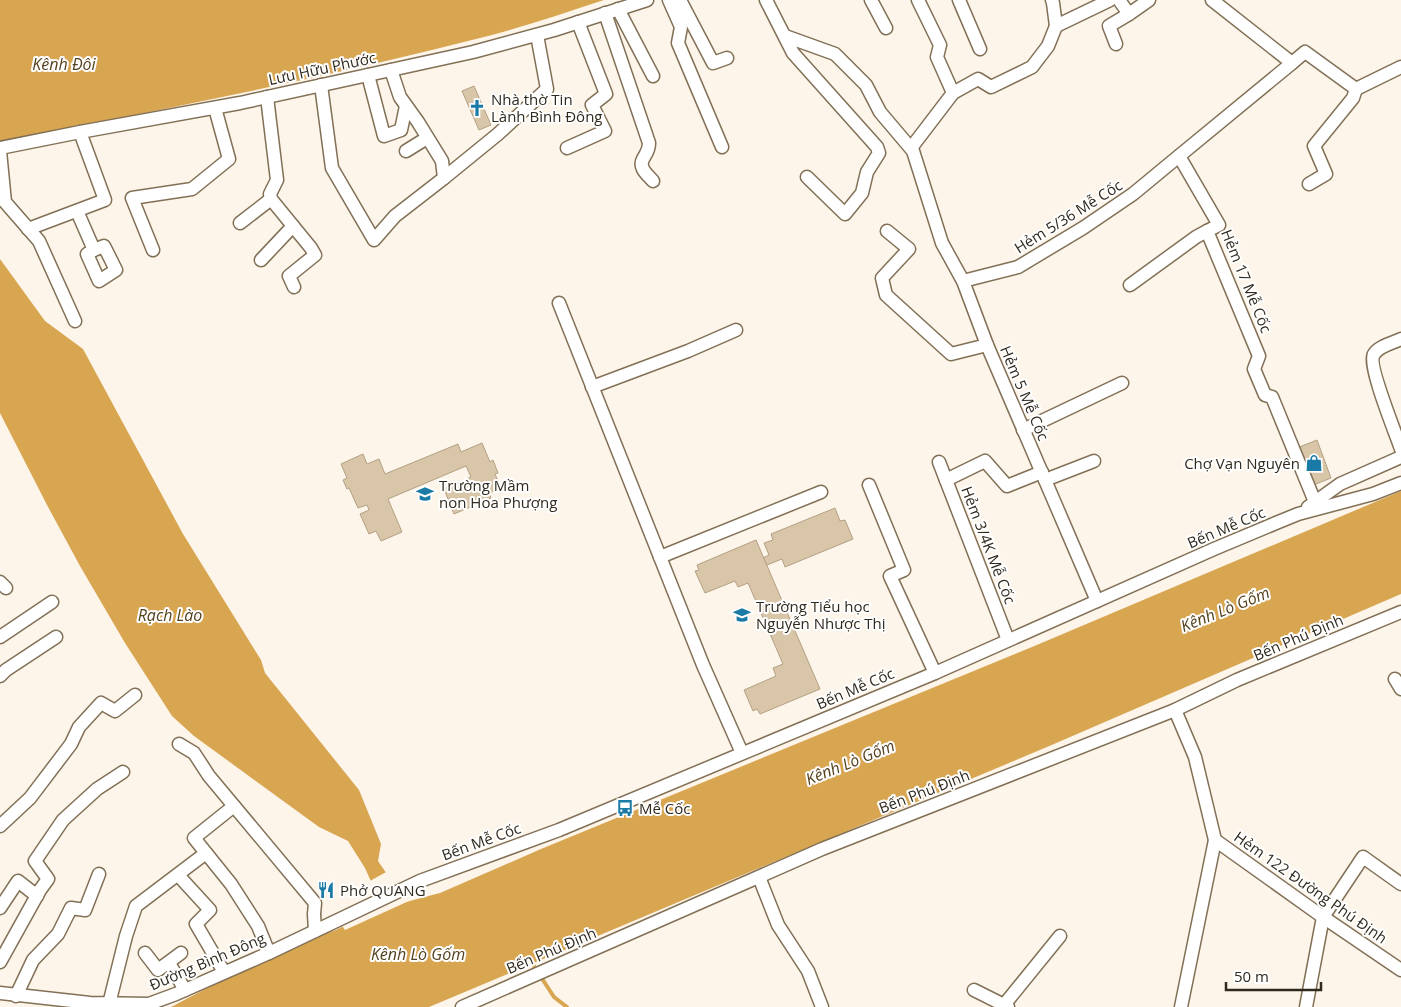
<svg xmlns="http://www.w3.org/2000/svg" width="1401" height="1007" font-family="'Open Sans',sans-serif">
<rect width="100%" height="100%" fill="#fdf5e9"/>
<!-- water -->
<g fill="#d8a551">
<path d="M0,0H604C567,12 530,25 492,35C330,77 164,109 0,142Z"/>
<polygon points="0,259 45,321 83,349 183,534 261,660 265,673 359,790 381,844 378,861 406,902 440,893 541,849 1032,647 1401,491 1401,594 1047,747 429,1007 171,1007 251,965 321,935 336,930 382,906 365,868 348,841 319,827 194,736 172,716 125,643 80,566 47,505 0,413"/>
</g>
<!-- pier -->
<polygon fill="#fdf5e9" points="388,871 407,899 420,896 345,930 341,924 379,905 368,882"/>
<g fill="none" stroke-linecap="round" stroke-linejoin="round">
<!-- stream -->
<polyline stroke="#d8a551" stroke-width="4" points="530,960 554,997 567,1007"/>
</g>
<!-- building -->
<g fill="#d9c6a9" stroke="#b3a084">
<polygon points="474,86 491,125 479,130 462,91"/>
<polygon points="1317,440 1331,478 1311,486 1297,448"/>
<polygon points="482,443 490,462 493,460 498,473 495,474 501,488 489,493 491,498 454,514 444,489 471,477 466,466 388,499 402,532 381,541 376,531 369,534 360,514 369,510 367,505 358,508 349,488 347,489 343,480 347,478 341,464 363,454 367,464 379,459 385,474 458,444 461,452"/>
<polygon points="835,508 840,521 845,520 853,539 785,567 782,559 767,565 763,558 769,555 764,543 773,540 771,534"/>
<polygon points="756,540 820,689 760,714 757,709 753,711 744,690 776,676 773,668 783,664 748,583 738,587 735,581 705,593 695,571 699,570 697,565"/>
</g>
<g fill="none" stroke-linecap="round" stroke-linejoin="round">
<!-- minor casing -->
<g stroke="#827056" stroke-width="15">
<g id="minor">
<polyline points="669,0 681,27 678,43 722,147"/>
<polyline points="680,0 713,63 727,58"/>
<polyline points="766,0 793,53 877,147 879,153 867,172 862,193 845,214 807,177"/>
<polyline points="871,0 886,28"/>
<polyline points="959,0 980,49"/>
<polyline points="1052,0 1053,3 1056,26 1110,0"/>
<polyline points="1119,0 1129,14 1149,0"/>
<polyline points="1212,0 1292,63 1305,52 1356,89"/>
<polyline points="618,9 653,76"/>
<path d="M605,13L649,143C649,151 646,153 643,159C638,168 648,175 653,181"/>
<polyline points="785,36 835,54 866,85 880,112 913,151 942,243 963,281 987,345 1097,601"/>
<polyline points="1116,44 1109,26 1129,14"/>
<polyline points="1292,63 1179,156 1219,225 1207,231 1259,356 1254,369 1265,395 1272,397 1315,502"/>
<polyline points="368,75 384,136 401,130 406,106"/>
<polyline points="321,85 332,168 374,240 395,216 444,178 442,161 418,122 400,97 391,70"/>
<polyline points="953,93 978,79 991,87 1032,67 1048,46 1056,26"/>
<polyline points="267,97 277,180 270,194 271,199 311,248 315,255 289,276 294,287"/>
<polyline points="0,148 80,132 240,103 473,52 554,30 647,0"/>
<polyline points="567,148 605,131 592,105 606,94 578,22"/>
<polyline points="911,148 953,93 937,57 940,45 918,0"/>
<polyline points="0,151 5,202 39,241 75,321"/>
<polyline points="406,151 427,138"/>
<polyline points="444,178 498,134 547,89 537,35"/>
<polyline points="1309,184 1326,174 1314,146 1353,98 1356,89 1401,67"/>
<polyline points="77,211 94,250 87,254 99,281 116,270 104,246 94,250"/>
<polyline points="240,223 271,199"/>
<polyline points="28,229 105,200 80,132"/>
<polyline points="887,231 909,249 882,278 886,295 951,354 987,345"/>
<polyline points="153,250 132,198 192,189 229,159 215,108"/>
<polyline points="261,260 293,226"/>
<polyline points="963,281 1018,267 1083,228 1133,194 1179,156"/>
<polyline points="1130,285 1196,237 1207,231"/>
<polyline points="559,303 703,665 742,753"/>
<path d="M1401,339C1393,343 1379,346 1374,354C1367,364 1396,434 1401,449"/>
<polyline points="592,387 688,351 736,330"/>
<polyline points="1023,430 1122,383"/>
<polyline points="939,462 1008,640"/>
<polyline points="946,480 985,461 1007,486 1042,472"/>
<polyline points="1045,480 1094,461"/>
<polyline points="869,485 904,570 890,576 935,673"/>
<polyline points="1308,507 1340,484 1401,457"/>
<polyline points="660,557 821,492"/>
<polyline points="0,582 6,588"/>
<polyline points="0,637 52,602"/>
<polyline points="0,676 6,670 56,637"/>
<polyline points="1395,679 1401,689"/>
<polyline points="1175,710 1195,757 1215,840 1323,917 1401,970"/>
<polyline points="179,744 194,753 209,776 315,903 314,914 315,931"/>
<polyline points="234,806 194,838 231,884 258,926 269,953"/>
<polyline points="0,826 30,798 71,744 79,727 101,703 115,711 135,695"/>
<polyline points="178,875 210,910 196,924 224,972"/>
<polyline points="759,877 778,925 808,971 822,1007"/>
<polyline points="0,908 18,881 37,896"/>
<polyline points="145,953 158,970 181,953"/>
<polyline points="0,962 40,890 48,879 35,861 63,820 97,789 123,772"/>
<polyline points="169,963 185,990"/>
<polyline points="974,990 1008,1007"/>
<polyline points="0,993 90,1003 149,1004 176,994 269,953 420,881 559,830 935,673 1214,549 1276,523 1298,514 1373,494 1401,483"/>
<polyline points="16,996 33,960 58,934 71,908 85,910 99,874"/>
<polyline points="109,1004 126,936 136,906 206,853"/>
<polyline points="1004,1005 1060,936"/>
<polyline points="462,1007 822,849 1175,710 1237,680 1401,612"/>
<polyline points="1181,1007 1215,840"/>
<polyline points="1306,1007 1323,917 1363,857 1401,884"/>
</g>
</g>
<!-- minor -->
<use href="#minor" stroke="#fff" stroke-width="12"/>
</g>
<!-- icons -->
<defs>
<g id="church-bare" transform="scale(1.35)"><path d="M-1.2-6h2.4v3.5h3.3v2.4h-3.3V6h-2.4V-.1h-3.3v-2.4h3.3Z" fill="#1b7ba7" stroke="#fff" stroke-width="2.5" paint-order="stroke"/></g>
<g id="shop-bare" transform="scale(1.35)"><path d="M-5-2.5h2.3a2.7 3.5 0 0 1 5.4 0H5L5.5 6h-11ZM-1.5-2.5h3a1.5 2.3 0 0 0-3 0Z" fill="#1b7ba7" stroke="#fff" stroke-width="2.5" paint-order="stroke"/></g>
<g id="school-bare" transform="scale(1.35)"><path d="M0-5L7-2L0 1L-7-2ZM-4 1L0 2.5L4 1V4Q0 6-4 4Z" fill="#1b7ba7" stroke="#fff" stroke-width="2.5" paint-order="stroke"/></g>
<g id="bus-bare" transform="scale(1.35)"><path d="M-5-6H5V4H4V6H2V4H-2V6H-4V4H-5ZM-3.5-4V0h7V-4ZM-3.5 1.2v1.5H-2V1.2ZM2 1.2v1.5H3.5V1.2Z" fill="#1b7ba7" stroke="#fff" stroke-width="2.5" paint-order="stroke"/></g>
<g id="restaurant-bare" transform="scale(1.35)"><path d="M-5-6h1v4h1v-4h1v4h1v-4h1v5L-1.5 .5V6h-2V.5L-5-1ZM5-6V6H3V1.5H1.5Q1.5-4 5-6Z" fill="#1b7ba7" stroke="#fff" stroke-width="2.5" paint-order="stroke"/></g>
</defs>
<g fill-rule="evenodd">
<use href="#church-bare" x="477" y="108"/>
<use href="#shop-bare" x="1314" y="463"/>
<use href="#school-bare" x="425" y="494"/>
<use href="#school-bare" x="742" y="615"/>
<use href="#bus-bare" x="625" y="808"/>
<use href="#restaurant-bare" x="326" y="890"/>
</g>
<g text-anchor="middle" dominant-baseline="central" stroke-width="4" stroke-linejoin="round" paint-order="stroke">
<!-- street labels -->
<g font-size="15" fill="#30291d" stroke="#fff">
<text transform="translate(322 68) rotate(-12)">Lưu Hữu Phước</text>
<text transform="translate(1068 216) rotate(-32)">Hẻm 5/36 Mễ Cốc</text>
<text transform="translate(1247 281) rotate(68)">Hẻm 17 Mễ Cốc</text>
<text transform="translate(1025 393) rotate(67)">Hẻm 5 Mễ Cốc</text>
<text transform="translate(1226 527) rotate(-23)">Bến Mễ Cốc</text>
<text transform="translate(989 545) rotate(69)">Hẻm 3/4K Mễ Cốc</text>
<text transform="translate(1298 637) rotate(-23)">Bến Phú Định</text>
<text transform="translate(855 688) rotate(-23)">Bến Mễ Cốc</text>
<text transform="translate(924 791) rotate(-21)">Bến Phú Định</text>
<text transform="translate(481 841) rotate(-20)">Bến Mễ Cốc</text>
<text transform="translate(1311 887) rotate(35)">Hẻm 122 Đường Phú Định</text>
<text transform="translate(551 950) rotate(-23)">Bến Phú Định</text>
<text transform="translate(207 961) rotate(-23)">Đường Bình Đông</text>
</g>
<!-- poi labels -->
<g font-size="15" fill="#30291d" stroke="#fff" text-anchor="start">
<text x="491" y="99">Nhà thờ Tin<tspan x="491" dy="17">Lành Bình Đông</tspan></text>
<text x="1300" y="463" text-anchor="end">Chợ Vạn Nguyên</text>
<text x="439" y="485">Trường Mầm<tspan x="439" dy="17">non Hoa Phượng</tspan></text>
<text x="756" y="606">Trường Tiểu học<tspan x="756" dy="17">Nguyễn Nhược Thị</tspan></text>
<text x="639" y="808">Mễ Cốc</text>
<text x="340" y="890">Phở QUANG</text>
</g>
<!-- water labels -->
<g font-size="16" font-style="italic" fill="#55401d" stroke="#fff">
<text x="64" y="64">Kênh Đôi</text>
<text transform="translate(1225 609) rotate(-22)">Kênh Lò Gốm</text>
<text x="170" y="615">Rạch Lào</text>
<text transform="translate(850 762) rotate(-22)">Kênh Lò Gốm</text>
<text x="418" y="954">Kênh Lò Gốm</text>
</g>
</g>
<!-- scale -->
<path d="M1226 982v8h95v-8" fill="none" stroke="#30291d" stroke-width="2.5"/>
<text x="1234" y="982" font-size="15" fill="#30291d" stroke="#ffffff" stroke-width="4" paint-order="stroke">50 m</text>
</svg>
